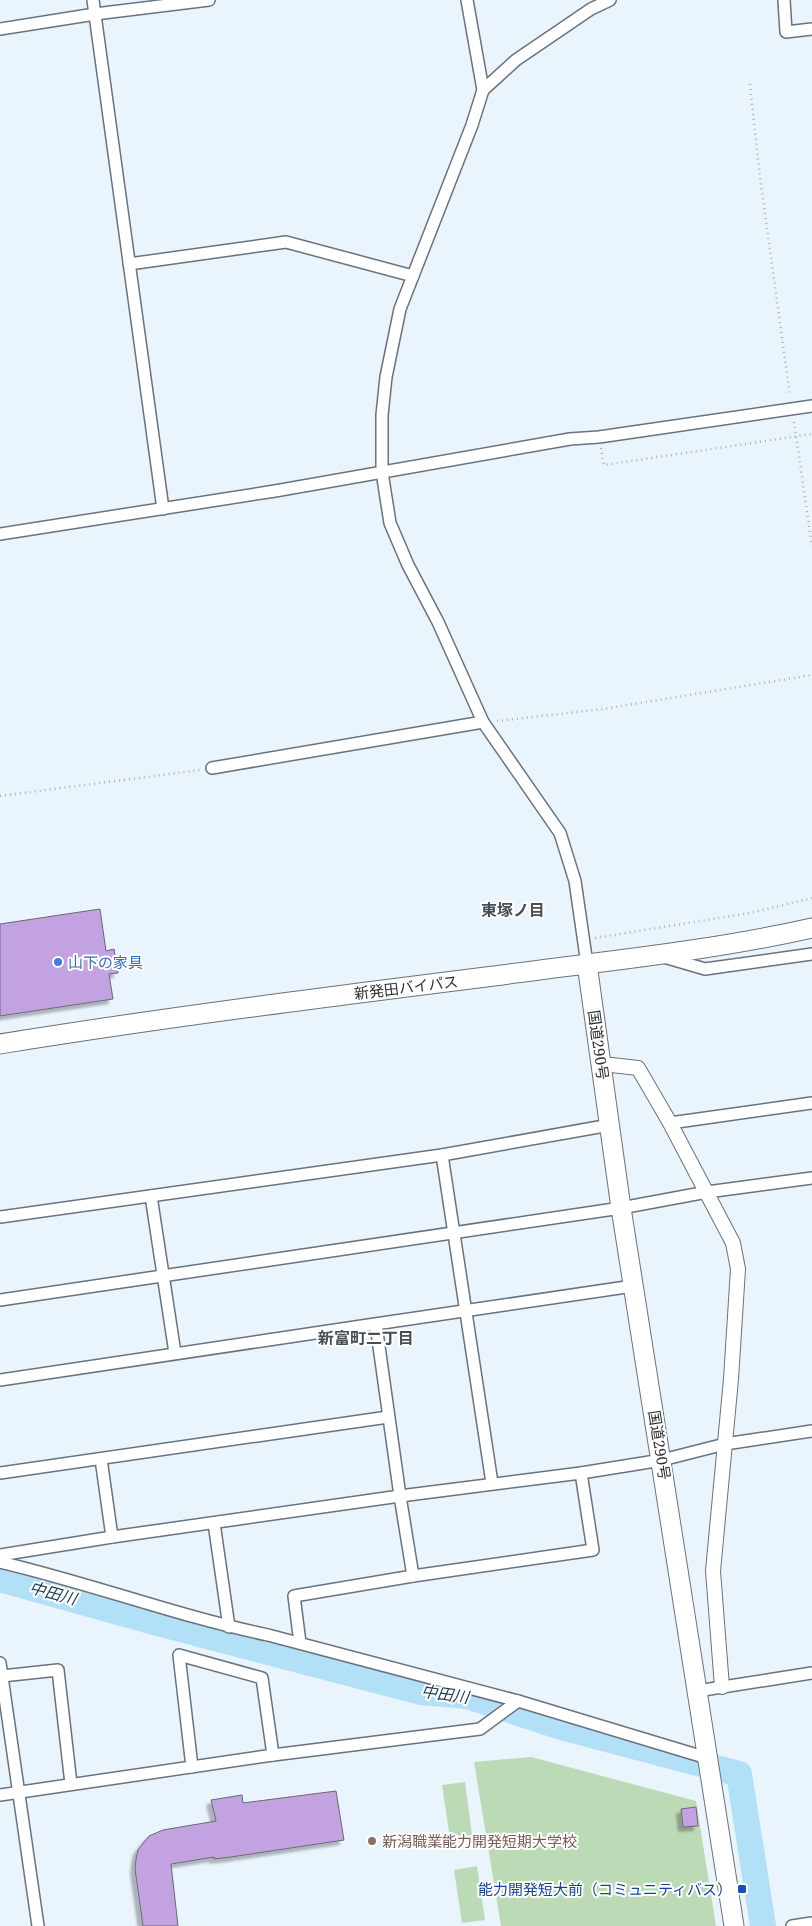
<svg xmlns="http://www.w3.org/2000/svg" width="812" height="1926" font-family="'Noto Serif','Noto Sans JP',serif">
<defs>
<filter id="shadow"><feDropShadow dx="-4.5" dy="4.5" stdDeviation="1" flood-color="#0004"/></filter>
</defs>
<rect width="100%" height="100%" fill="#eaf4fd"/>
<!-- green -->
<g fill="#bddab6">
<polygon points="531,1757 696,1801 716,1926 501,1926 474,1762"/>
<polygon points="465,1782 472,1835 450,1839 442,1785"/>
<polygon points="477,1866 485,1920 462,1923 454,1870"/>
</g>
<g fill="none" stroke-linecap="round" stroke-linejoin="round">
<!-- river -->
<polyline stroke="#b1e0f7" stroke-width="26" points="0,1579 150,1621 421,1692 467,1696 561,1727 739,1774 763,1926"/>
</g>
<!-- building -->
<g fill="#c3a2e2" stroke="#6c6771" filter="url(#shadow)">
<polygon points="100,909 106,951 114,949 118,973 109,974 113,999 0,1016 0,924"/>
<polygon points="336,1791 344,1840 231,1857 214,1859 214,1857 171,1864 178,1926 143,1926 135,1869 136,1859 138,1850 149,1836 163,1830 216,1821 211,1800 242,1795 243,1803"/>
<polygon points="696,1807 698,1826 683,1827 681,1809"/>
</g>
<g fill="none" stroke-linecap="round" stroke-linejoin="round">
<!-- minor casing -->
<g stroke="#6a727b" stroke-width="14">
<g id="minor">
<polyline points="93,0 163,509"/>
<polyline points="467,0 483,90"/>
<polyline points="784,0 786,32 812,29"/>
<polyline points="0,29 95,14 209,0"/>
<polyline points="129,264 286,242 413,276"/>
<polyline points="0,534 275,491 570,439 599,437 812,406"/>
<polyline points="212,768 483,722"/>
<polyline points="664,957 705,969 812,954"/>
<polyline points="587,964 575,881 560,833 483,722 438,622 408,565 390,523 382,472 382,415 386,377 400,309 472,125 483,90 516,60 591,9 610,0"/>
<polyline points="670,1123 812,1103"/>
<polyline points="442,1155 492,1483"/>
<polyline points="151,1196 175,1353"/>
<polyline points="0,1217 442,1155 610,1125"/>
<polyline points="0,1300 621,1208 707,1192 812,1178"/>
<polyline points="376,1325 400,1496 413,1576"/>
<path d="M0,1380C211,1347 422,1318 633,1286"/>
<polyline points="101,1459 112,1537"/>
<polyline points="0,1473 388,1417"/>
<polyline points="214,1523 229,1627"/>
<polyline points="0,1555 112,1537 400,1496 581,1473 662,1460 725,1444 812,1431"/>
<path d="M0,1562C90,1583 177,1616 268,1635L518,1701L707,1758"/>
<polyline points="300,1643 294,1596 413,1576 593,1550 581,1473"/>
<polyline points="0,1663 38,1926"/>
<polyline points="2,1676 58,1670 71,1784"/>
<polyline points="697,1691 812,1673"/>
<polyline points="192,1767 179,1655 262,1678 273,1755"/>
<polyline points="0,1795 273,1755 480,1729 518,1701"/>
<polyline points="792,1926 812,1923"/>
</g>
</g>
<!-- tertiary casing -->
<g stroke="#6a727b" stroke-width="16">
<polyline id="tertiary" points="603,1064 638,1068 670,1123 733,1243 738,1269 731,1379 713,1571 722,1687"/>
</g>
<!-- trunk casing -->
<g stroke="#6a727b" stroke-width="21">
<g id="trunk">
<polyline points="587,964 621,1208 734,1926"/>
<path d="M0,1044C167,1017 335,996 502,975C606,961 710,951 812,928"/>
</g>
</g>
<!-- path -->
<g stroke="#abb3ba" stroke-width="2.5" stroke-dasharray="1 4" stroke-linecap="butt">
<polyline points="750,84 759,170 790,396"/>
<polyline points="794,422 812,546"/>
<polyline points="601,448 604,465 812,434"/>
<polyline points="497,721 603,709 812,675"/>
<polyline points="0,796 200,770"/>
<polyline points="595,938 750,913 812,898"/>
</g>
<!-- minor -->
<use href="#minor" stroke="#fff" stroke-width="11"/>
<!-- tertiary -->
<use href="#tertiary" stroke="#fff" stroke-width="14"/>
<!-- trunk -->
<use href="#trunk" stroke="#fff" stroke-width="19"/>
</g>
<!-- markers -->
<circle fill="#3f7fe0" stroke="#fff" stroke-width="2" cx="58" cy="962" r="5"/>
<circle fill="#8d6e63" stroke="#fff" stroke-width="2" cx="372" cy="1841" r="5"/>
<rect fill="#1a4fb4" stroke="#fff" stroke-width="2" x="737" y="1884" width="10" height="10" rx="2.5"/>
<g text-anchor="middle" dominant-baseline="central" stroke-width="4" stroke-linejoin="round" paint-order="stroke">
<!-- shop labels -->
<g font-size="15" fill="#366cbe" stroke="#fff" text-anchor="start">
<text x="68" y="962">山下の家具</text>
</g>
<!-- street labels -->
<g font-size="15" fill="#2d3134" stroke="#fff">
<text transform="translate(406 987) rotate(-7)">新発田バイパス</text>
<text transform="translate(599 1045) rotate(82)">国道290号</text>
<text transform="translate(660 1445) rotate(81)">国道290号</text>
</g>
<!-- education labels -->
<g font-size="15" fill="#785e54" stroke="#fff" text-anchor="start">
<text x="382" y="1841">新潟職業能力開発短期大学校</text>
</g>
<!-- transit labels -->
<g font-size="15" fill="#164399" stroke="#fff" text-anchor="end">
<text x="732" y="1889">能力開発短大前（コミュニティバス）</text>
</g>
<!-- neighbourhood labels -->
<g font-size="16" font-weight="bold" fill="#474e56" stroke="#fff">
<text x="513" y="910">東塚ノ目</text>
<text x="366" y="1338">新富町二丁目</text>
</g>
<!-- water labels -->
<g font-size="16" font-style="italic" fill="#183d4d" stroke="#fff">
<text transform="translate(53 1593) rotate(15)">中田川</text>
<text transform="translate(445 1694) rotate(8)">中田川</text>
</g>
</g>
</svg>
